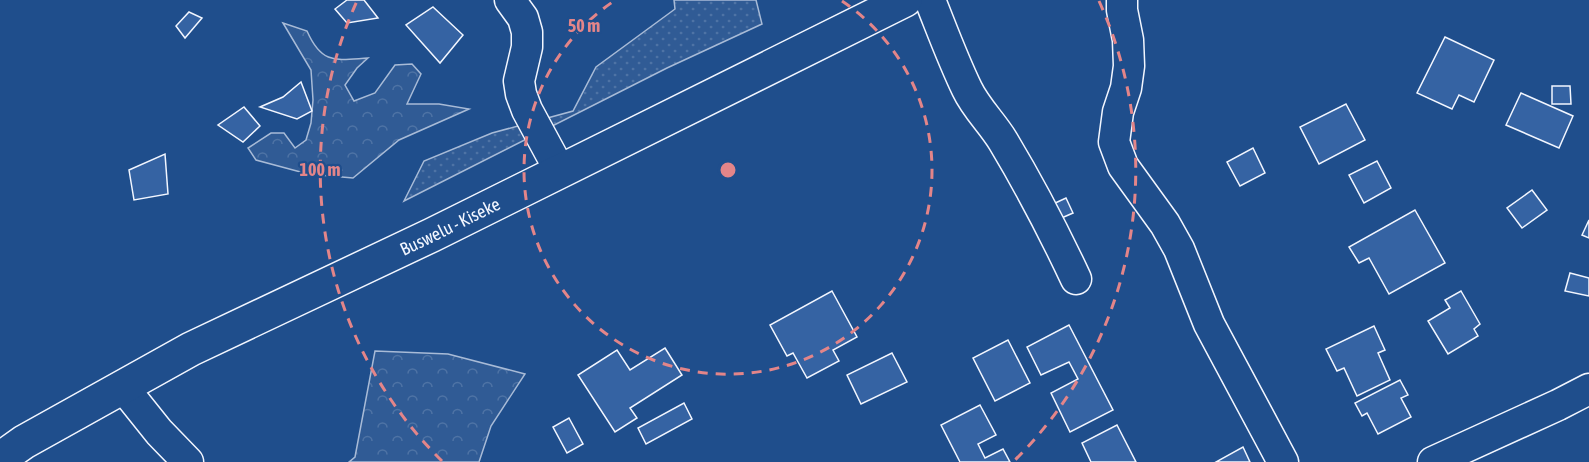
<svg xmlns="http://www.w3.org/2000/svg" width="1589" height="462" font-family="'Asap Condensed',sans-serif">
<defs>
<pattern id="grass-dots" width="8" height="8" patternUnits="userSpaceOnUse" patternTransform="scale(1.5)"><rect width="8" height="8" fill="#305b95"/><path d="M2 2h.1M6 6h.1" fill="none" stroke="#4e73a5" stroke-width="1.8" stroke-linecap="round"/></pattern>
<pattern id="forest-crowns" width="20" height="18" patternUnits="userSpaceOnUse" patternTransform="scale(1.5)"><rect width="20" height="18" fill="#305b95"/><path d="M2 6a3 3 0 1 1 6 0M12 15a3 3 0 1 1 6 0" fill="none" stroke="#4e73a5"/></pattern>
</defs>
<rect width="100%" height="100%" fill="#1f4e8c"/>
<!-- grass -->
<polygon fill="url(#grass-dots)" stroke="#a8bbd7" stroke-width="1.5" points="674,0 756,0 762,24 667,68 404,201 424,161 492,133 573,111 596,67 675,9"/>
<!-- forest -->
<g fill="url(#forest-crowns)" stroke="#a8bbd7" stroke-width="1.5">
<path d="M283,23L307,31C322,65 336,60 368,58L357,68L345,85L354,101L375,93L395,65L412,64L421,74L407,104H439L469,109L399,140L353,178L308,174L256,160L248,148L271,133H284L295,148L306,140L311,123L313,100L311,70Z"/>
<polygon points="375,351 448,354 525,374 491,426 479,462 349,462 355,457"/>
</g>
<!-- building -->
<g fill="#3563a3" stroke="#f2f6ff" stroke-width="1.5">
<polygon points="347,0 364,0 378,18 347,23 335,9"/>
<polygon points="433,7 463,35 440,63 406,25"/>
<polygon points="189,12 202,18 185,38 176,26"/>
<polygon points="1445,37 1494,60 1474,102 1459,95 1452,109 1417,93"/>
<polygon points="301,82 312,111 297,119 260,107 283,97"/>
<polygon points="1552,86 1570,86 1571,104 1552,104"/>
<polygon points="1521,93 1573,116 1559,148 1506,125"/>
<polygon points="1346,104 1365,140 1319,164 1300,127"/>
<polygon points="244,107 260,126 243,142 218,125"/>
<polygon points="1253,148 1265,173 1240,186 1227,162"/>
<polygon points="165,154 168,194 134,200 129,170"/>
<polygon points="1377,161 1391,188 1364,203 1349,175"/>
<polygon points="1532,190 1547,210 1522,228 1507,208"/>
<polygon points="1066,198 1073,213 1057,220 1051,205"/>
<polygon points="1415,210 1445,263 1389,294 1369,258 1359,263 1349,247"/>
<polygon points="1589,220 1589,238 1582,235"/>
<polygon points="1570,273 1589,278 1589,296 1565,291"/>
<polygon points="832,291 857,337 833,350 839,361 807,378 793,353 787,356 770,325"/>
<polygon points="1461,291 1480,324 1474,329 1478,336 1448,354 1428,321 1450,308 1445,300"/>
<polygon points="1069,325 1113,410 1070,432 1051,393 1078,379 1069,362 1041,375 1027,347"/>
<polygon points="1374,326 1385,350 1378,353 1390,380 1357,396 1344,368 1337,371 1326,349"/>
<polygon points="1008,340 1030,383 995,401 973,358"/>
<polygon points="665,348 682,375 630,408 637,418 615,432 578,375 617,350 630,370"/>
<polygon points="892,353 907,382 861,404 847,375"/>
<polygon points="1400,380 1408,395 1401,398 1411,417 1378,434 1367,413 1362,416 1355,403"/>
<polygon points="684,403 692,419 646,444 638,428"/>
<polygon points="980,405 996,435 978,444 985,458 1003,449 1010,462 960,462 941,425"/>
<polygon points="569,418 583,444 567,453 553,427"/>
<polygon points="1117,425 1136,462 1091,462 1082,443"/>
<polygon points="1243,447 1250,462 1216,462"/>
</g>
<g fill="none" stroke-linecap="round" stroke-linejoin="round">
<!-- minor casing -->
<g stroke="#f2f6ff" stroke-width="33">
<g id="minor">
<polyline points="510,0 523,18 527,32 527,47 519,81 521,94 527,110 560,171"/>
<path d="M930,0C942,30 953,60 967,89C976,108 992,123 1003,141C1030,186 1054,232 1076,279"/>
<polyline points="1122,0 1122,10 1128,40 1129,66 1126,88 1118,112 1114,142 1123,166 1165,224 1179,249 1209,324 1283,462"/>
<polyline points="123,387 159,432 188,462"/>
<polyline points="1433,462 1558,405 1589,389"/>
</g>
</g>
<!-- major casing -->
<g stroke="#f2f6ff" stroke-width="36">
<g id="major">
<path id="s1" d="M0,459L24,442L191,349L432,235L905,0"/>
</g>
</g>
<!-- minor -->
<use href="#minor" stroke="#1f4e8c" stroke-width="30"/>
<!-- major -->
<use href="#major" stroke="#1f4e8c" stroke-width="33"/>
</g>
<!-- distance rings -->
<g fill="none" stroke="#e38589" stroke-width="3" stroke-dasharray="10 8">
<path d="M842 1A204 204 0 1 1 614 1"/>
<path d="M442 461A408 408 0 0 1 357 1M1099 1A408 408 0 0 1 1014 461"/>
</g>
<g text-anchor="middle" dominant-baseline="central" stroke-width="4.5" stroke-linejoin="round" paint-order="stroke">
<!-- street labels -->
<g font-size="18" fill="#f2f6ff" stroke="#1f4e8c">
<text stroke="none"><textPath href="#s1" startOffset="507">Buswelu - Kiseke</textPath></text>
</g>
</g>
<circle cx="728" cy="170" r="9" fill="#e38589" stroke="#1f4e8c" stroke-width="3"/>
<g font-size="18" text-anchor="middle" font-weight="bold" fill="#e38589" stroke="#1f4e8c" stroke-width="4.5" stroke-linejoin="round" paint-order="stroke">
<text x="584" y="32">50 m</text>
<text x="320" y="176">100 m</text>
</g>
</svg>
